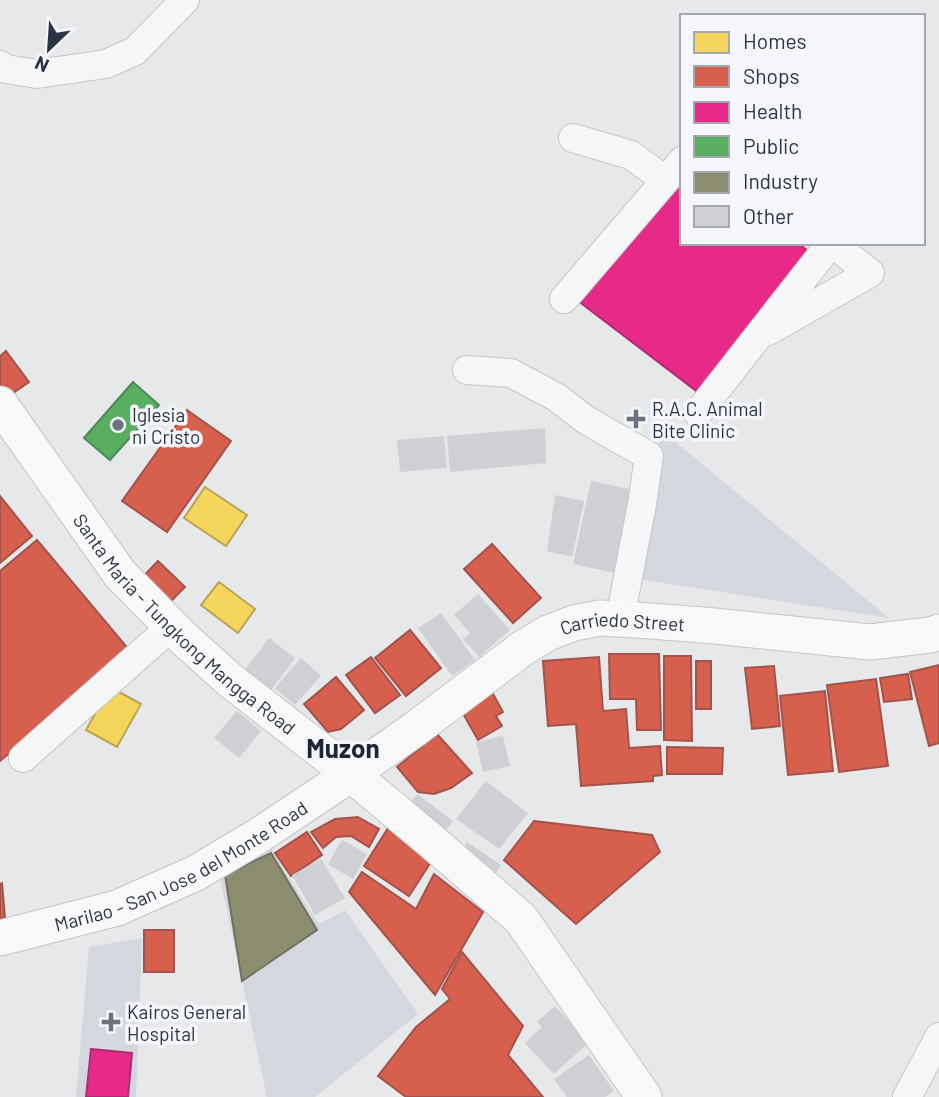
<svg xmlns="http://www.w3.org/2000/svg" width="939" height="1097" font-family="Barlow,sans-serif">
<rect width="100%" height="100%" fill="#e6e8ea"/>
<!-- built -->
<g fill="#d4d7dd">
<polygon points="662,431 889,618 631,578"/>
<polygon points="271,849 319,924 345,910 418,1014 315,1097 267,1097 220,878"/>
<polygon points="142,938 136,1097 76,1097 89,947"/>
</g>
<!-- homes -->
<g fill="#f6d55c" stroke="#b9a555" stroke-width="2">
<polygon points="205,487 247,515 226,546 184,518"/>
<polygon points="219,582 255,609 238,633 201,605"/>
<polygon points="110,687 141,704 117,747 86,730"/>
</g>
<!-- shops -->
<g fill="#d6604d" stroke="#a3534b" stroke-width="2">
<polygon points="6,351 29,382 6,398 0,390 0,356"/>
<polygon points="187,410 231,441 167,532 122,501"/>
<polygon points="0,496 32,536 0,563"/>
<polygon points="37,540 131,652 0,761 0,571"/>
<polygon points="492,544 541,598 513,623 464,569"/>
<polygon points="158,561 185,587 165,607 138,582"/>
<polygon points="410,630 441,668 406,696 375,658"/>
<polygon points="609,654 659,654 661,730 637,730 636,699 610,699"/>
<polygon points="664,656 691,656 692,741 664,740"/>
<polygon points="371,657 400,695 375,713 346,675"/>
<polygon points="599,657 603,711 626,709 629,748 660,746 662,775 653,776 653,781 581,786 576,724 548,726 543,661"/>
<rect x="696" y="661" width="15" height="48"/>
<polygon points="939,665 939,743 929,746 910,672"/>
<polygon points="774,666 780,726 752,729 745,668"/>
<polygon points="908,674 912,699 884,702 880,678"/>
<polygon points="336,677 364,710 341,729 328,732 304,704"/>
<polygon points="876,679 888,766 839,772 827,685"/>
<polygon points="825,691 833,771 788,775 780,696"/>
<polygon points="492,692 503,712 496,716 502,726 478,740 461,710"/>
<polygon points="437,734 472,773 451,788 434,794 418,792 397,767"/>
<polygon points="667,747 723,748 722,774 667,774"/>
<polygon points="358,817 379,829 369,847 351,836 336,837 323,848 311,832 335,819"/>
<polygon points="534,821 652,835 660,852 576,924 504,860"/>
<polygon points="390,825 436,854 409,896 364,866"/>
<polygon points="307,832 322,855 291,876 275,853"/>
<polygon points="362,872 416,909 434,874 483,912 435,995 349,892"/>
<polygon points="2,883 5,918 0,918 0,884"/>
<rect x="144" y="930" width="30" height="42"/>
<polygon points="462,952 523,1026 508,1055 543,1097 406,1097 378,1076 416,1027 450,999 442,989"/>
</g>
<!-- health -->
<g fill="#e7298a" stroke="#af2c75" stroke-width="2">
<polygon points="682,163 682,243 798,243 808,251 699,393 577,300"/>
<polygon points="91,1049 132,1053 128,1097 86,1097"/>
</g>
<!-- public -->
<polygon fill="#5aae61" stroke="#4c8959" stroke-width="2" points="133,382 159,405 110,460 84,438"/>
<!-- industry -->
<polygon fill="#8c8c6e" stroke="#6f7262" stroke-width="2" points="271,853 317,930 242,981 225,875"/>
<!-- building -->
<g fill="#ced0d3">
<polygon points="545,428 546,463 450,472 447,436"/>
<polygon points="444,436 447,468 400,472 397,440"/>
<polygon points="591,481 638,491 620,574 573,564"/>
<polygon points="555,495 584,501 572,557 547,551"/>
<polygon points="478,594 510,630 479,657 463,639 470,633 454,615"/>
<polygon points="441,613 475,660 452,676 418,628"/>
<polygon points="269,638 295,658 268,694 242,674"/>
<polygon points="301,658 321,676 295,705 275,688"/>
<polygon points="237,711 261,731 239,758 214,738"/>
<polygon points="503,736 510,766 483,772 476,742"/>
<polygon points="486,781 528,813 499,849 456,819"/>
<polygon points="417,794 453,821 441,837 405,810"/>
<polygon points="342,840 367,854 353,879 328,864"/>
<polygon points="467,842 501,865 491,880 457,857"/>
<polygon points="321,859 345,898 315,915 292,875"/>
<polygon points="555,1006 589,1042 554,1074 525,1043 542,1027 537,1022"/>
<polygon points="589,1055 614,1091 605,1097 567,1097 554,1079"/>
</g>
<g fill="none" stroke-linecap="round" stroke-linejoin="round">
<!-- minor casing -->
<g stroke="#c4c6c8" stroke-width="30">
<g id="minor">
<polyline points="0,65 6,69 37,74 106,64 135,51 185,0"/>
<polyline points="573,138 631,155 665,180"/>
<polyline points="564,299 682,161"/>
<polyline points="768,331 870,273 832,243"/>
<polyline points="467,370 511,373 556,397 586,420 649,456 642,504 620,619"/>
<polyline points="698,413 831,243"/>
<polyline points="23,758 172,626"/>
<polyline points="907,1097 939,1037"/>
</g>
</g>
<!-- major casing -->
<g stroke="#c2c5c8" stroke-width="37">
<g id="major">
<path id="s1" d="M0,404L120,574L182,637L231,681L351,774L430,840L521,919L644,1097"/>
<path id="s2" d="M0,938L117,908L196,873L258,836L351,774L415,729L523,648L548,633L574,623L600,618L651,621L715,626L870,642L930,635L939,632"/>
</g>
</g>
<!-- minor -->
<use href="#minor" stroke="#f5f6f7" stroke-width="28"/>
<!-- major -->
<use href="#major" stroke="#f8f8f8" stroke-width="35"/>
</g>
<!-- markers -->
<g fill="#6c737f" stroke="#f4f6f9" stroke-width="2.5">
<path d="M632.5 408.5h7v7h7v7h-7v7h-7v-7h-7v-7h7z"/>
<circle cx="118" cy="425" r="7"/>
<path d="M107.5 1011.5h7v7h7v7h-7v7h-7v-7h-7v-7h7z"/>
</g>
<g text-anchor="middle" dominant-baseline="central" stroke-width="7" stroke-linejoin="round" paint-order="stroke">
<!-- poi labels -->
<g font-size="19" fill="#2b3445" stroke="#f4f6f9" text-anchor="start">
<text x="652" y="408">R.A.C. Animal<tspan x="652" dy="22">Bite Clinic</tspan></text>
<text x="132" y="414">Iglesia<tspan x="132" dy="22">ni Cristo</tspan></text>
<text x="127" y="1011">Kairos General<tspan x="127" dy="22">Hospital</tspan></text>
</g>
<!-- street labels -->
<g font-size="19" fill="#2b3445" stroke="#f4f6f9">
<text stroke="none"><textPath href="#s1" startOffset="289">Santa Maria - Tungkong Mangga Road</textPath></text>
<text stroke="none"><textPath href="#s2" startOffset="710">Carriedo Street</textPath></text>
<text stroke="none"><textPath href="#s2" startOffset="196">Marilao - San Jose del Monte Road</textPath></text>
</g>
<!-- district labels -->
<g font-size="26" font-weight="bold" fill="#1d2536" stroke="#f4f6f9">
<text x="343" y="747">Muzon</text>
</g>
</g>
<!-- legend -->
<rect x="680" y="14" width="245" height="231" fill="#f4f6f9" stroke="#a4a8b1" stroke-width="2"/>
<rect x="694" y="32" width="35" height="21" fill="#f6d55c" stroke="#a4a8b1" stroke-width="2"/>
<text x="743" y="49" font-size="21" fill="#2b3445">Homes</text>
<rect x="694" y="66" width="35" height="21" fill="#d6604d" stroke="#a4a8b1" stroke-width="2"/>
<text x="743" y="84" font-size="21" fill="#2b3445">Shops</text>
<rect x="694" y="102" width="35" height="21" fill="#e7298a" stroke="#a4a8b1" stroke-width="2"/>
<text x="743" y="119" font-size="21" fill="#2b3445">Health</text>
<rect x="694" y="136" width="35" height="21" fill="#5aae61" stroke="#a4a8b1" stroke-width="2"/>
<text x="743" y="154" font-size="21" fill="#2b3445">Public</text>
<rect x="694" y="172" width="35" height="21" fill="#8c8c6e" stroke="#a4a8b1" stroke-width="2"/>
<text x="743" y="189" font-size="21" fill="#2b3445">Industry</text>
<rect x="694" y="206" width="35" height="21" fill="#ced0d3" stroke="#a4a8b1" stroke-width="2"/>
<text x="743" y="224" font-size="21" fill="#2b3445">Other</text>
<!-- north arrow -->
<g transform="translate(49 49) rotate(205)" stroke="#f4f6f9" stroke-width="5" paint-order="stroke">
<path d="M0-5L12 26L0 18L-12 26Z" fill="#2b3445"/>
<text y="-10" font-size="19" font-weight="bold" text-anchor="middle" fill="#2b3445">N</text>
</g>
</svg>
